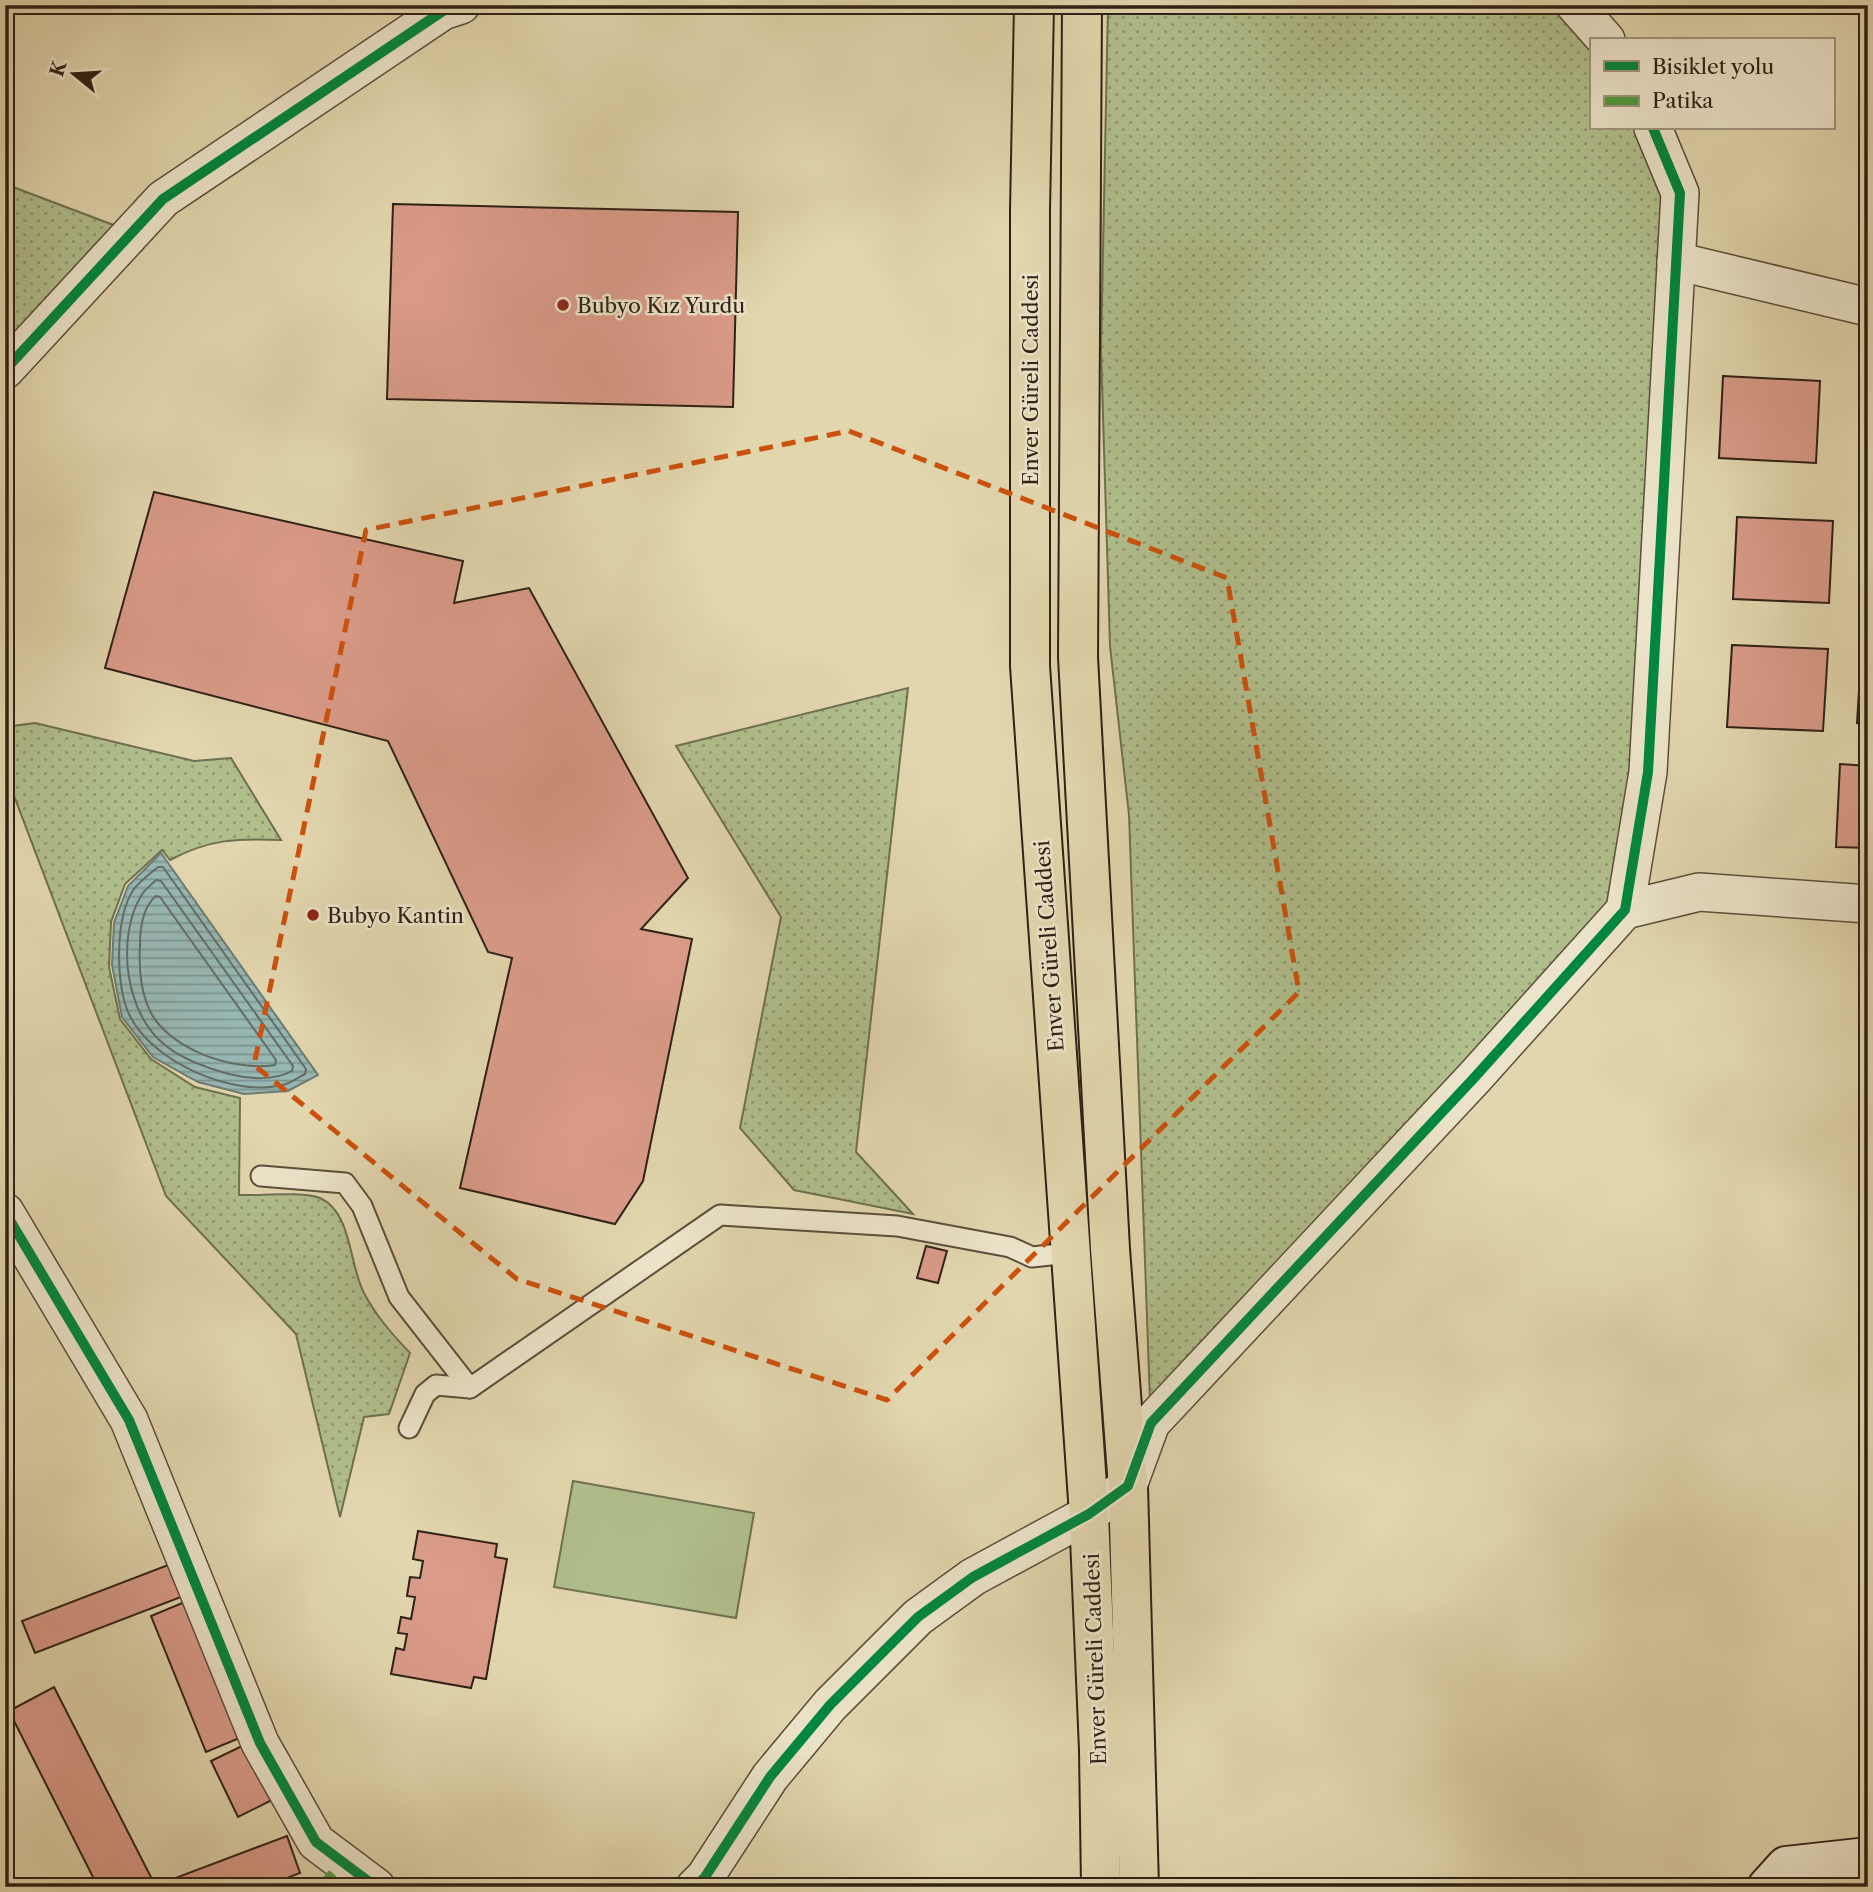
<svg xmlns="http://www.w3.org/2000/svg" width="1873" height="1892" font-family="'Libre Caslon Text',serif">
<defs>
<pattern id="grass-dots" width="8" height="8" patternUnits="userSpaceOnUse" patternTransform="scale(1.75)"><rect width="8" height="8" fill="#b0be8c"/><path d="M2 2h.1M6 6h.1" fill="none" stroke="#909a71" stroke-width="1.8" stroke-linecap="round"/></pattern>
<pattern id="water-rules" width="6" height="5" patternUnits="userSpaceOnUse" patternTransform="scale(1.75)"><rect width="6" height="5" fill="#97b7b3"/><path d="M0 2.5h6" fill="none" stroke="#7c9490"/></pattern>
</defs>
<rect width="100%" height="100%" fill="#e2d6ae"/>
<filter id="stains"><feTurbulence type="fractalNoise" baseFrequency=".00286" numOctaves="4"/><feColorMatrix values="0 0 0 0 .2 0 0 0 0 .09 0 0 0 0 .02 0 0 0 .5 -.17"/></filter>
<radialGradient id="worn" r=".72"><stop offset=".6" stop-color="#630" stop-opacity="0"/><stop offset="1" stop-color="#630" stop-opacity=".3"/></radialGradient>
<!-- grass -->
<g fill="url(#grass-dots)" stroke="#6f7050" stroke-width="2">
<polygon points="1108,5 1575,5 1591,40 1591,128 1653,128 1680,193 1625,910 1150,1401 1129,815 1110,646 1101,350"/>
<polygon points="5,184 132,232 5,366"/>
<polygon points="908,688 856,1152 913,1214 794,1190 740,1128 781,917 676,746"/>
<path d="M35,723L194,761L231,758L281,840C238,838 209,839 170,860L162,850L125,884L111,922L109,967L120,1019L151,1059L195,1087L240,1098L239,1195C259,1196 302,1191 320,1198C352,1212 349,1265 364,1293C376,1316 392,1334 410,1353L389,1414L364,1417L340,1517L296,1334L166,1196L5,772V727Z"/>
</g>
<!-- garden -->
<polygon fill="#b0be8c" stroke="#6f7050" stroke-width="2" points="573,1481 754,1513 736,1618 554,1587"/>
<!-- water -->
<polygon fill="url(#water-rules)" stroke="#6d7b74" stroke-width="2" points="161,853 318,1075 288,1091 244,1094 198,1082 153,1057 122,1017 112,965 114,923 128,886"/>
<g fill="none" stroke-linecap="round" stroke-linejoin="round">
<!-- shore -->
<g stroke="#626c64" stroke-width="2">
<path d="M158,867H163L306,1069L305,1074C299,1077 292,1082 286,1084C235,1099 151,1062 129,1014C115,985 115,916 134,889C140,881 150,874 158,867Z"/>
<path d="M156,880L161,881L293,1066L292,1071C274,1081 248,1079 229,1074C207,1068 183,1060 165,1045C125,1014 116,938 141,896C144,890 151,885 156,880Z"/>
<path d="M156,896L160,897L276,1060L275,1065C233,1072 162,1048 147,1004C140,986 139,964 140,945C140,929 143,907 156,896Z"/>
</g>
</g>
<!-- building -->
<g fill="#da9b89" stroke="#2e2115" stroke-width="2">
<polygon points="393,204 738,212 733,407 387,399"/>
<polygon points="1723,376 1820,381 1816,463 1719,458"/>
<polygon points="154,492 463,561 454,603 529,588 688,878 641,929 692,939 643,1181 615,1224 460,1188 512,958 488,952 388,741 105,668"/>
<polygon points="1737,517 1833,521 1829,603 1733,599"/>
<polygon points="1862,641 1868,641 1868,724 1857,723"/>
<polygon points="1732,645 1828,649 1823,731 1727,727"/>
<polygon points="1840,764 1868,766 1868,848 1836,847"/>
<polygon points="926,1246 947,1251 938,1283 917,1278"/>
<polygon points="418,1531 497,1544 495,1557 507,1559 486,1679 474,1677 471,1688 391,1674 396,1648 404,1650 407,1634 398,1633 401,1617 411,1619 415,1597 407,1596 410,1577 420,1578 423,1561 413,1559"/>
<polygon points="168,1565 181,1597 35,1653 22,1621"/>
<polygon points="187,1601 242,1737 206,1752 151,1616"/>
<polygon points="54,1687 156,1887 98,1887 9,1711"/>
<polygon points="244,1745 272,1800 238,1817 211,1761"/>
<polygon points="287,1836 300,1873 264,1887 173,1887 170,1880"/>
</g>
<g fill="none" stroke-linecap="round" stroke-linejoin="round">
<!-- service casing -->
<g stroke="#5b4e3b" stroke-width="23">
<g id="service">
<polyline points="261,1176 345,1183 362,1206 399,1297 470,1388 720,1215 897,1226 1010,1247 1032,1257 1078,1252"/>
<polyline points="409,1428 425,1394 436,1385 470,1388"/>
</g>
</g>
<!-- minor casing -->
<g stroke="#5b4e3b" stroke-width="40">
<g id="minor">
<polyline points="1575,5 1606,40"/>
<polyline points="1676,261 1868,307"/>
<polyline points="5,370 163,199 443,11 461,5"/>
<polyline points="1625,910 1699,892 1868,904"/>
<polyline points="5,1212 129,1420 260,1743 316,1842 376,1887"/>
<polyline points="695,1887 705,1877 770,1777 830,1705 918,1617 973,1577 1089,1514 1128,1486 1151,1423 1474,1078 1625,910 1648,772 1680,193 1653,128"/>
</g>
</g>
<!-- secondary casing -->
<g stroke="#2e2115" stroke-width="42">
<polyline id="secondary" points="1767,1887 1786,1866 1868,1857"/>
</g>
<!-- primary casing -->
<g stroke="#2e2115" stroke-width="42">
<g id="primary">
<polyline points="1034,5 1030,210 1030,666 1089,1514 1099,1750 1101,1887"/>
<polyline points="1082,5 1078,657 1110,1249 1128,1486 1139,1887"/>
</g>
</g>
<!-- service -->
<use href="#service" stroke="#ece4ca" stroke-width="19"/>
<!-- minor -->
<use href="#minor" stroke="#ece4ca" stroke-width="37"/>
<!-- secondary -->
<use href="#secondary" stroke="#ece4ca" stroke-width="38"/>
<!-- primary -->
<use href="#primary" stroke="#e2d6ae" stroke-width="38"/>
<!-- quiet -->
<polyline stroke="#509b3d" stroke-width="9" stroke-dasharray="18 9" stroke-linecap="butt" points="321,1887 342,1862"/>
<!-- cycleway casing -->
<g stroke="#ece4ca" stroke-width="15">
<g id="cycleway">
<polyline points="5,370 163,199 443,11 461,5"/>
<polyline points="5,1212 129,1420 260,1743 316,1842 376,1887"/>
<polyline points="695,1887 705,1877 770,1777 830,1705 918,1617 973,1577 1089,1514 1128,1486 1151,1423 1474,1078 1625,910 1648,772 1680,193 1653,128"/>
</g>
</g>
<!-- cycleway -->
<use href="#cycleway" stroke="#00873e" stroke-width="10"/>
</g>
<!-- marked area -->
<path fill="none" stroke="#cc510d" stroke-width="5" stroke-dasharray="14 9" stroke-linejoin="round" d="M849,431L1227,578L1299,992L887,1400L517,1279L254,1065L366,530Z"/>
<!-- markers -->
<g fill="#8f2418" stroke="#ece4ca" stroke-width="2.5">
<circle cx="563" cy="305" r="7"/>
<circle cx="313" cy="915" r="7"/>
</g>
<g text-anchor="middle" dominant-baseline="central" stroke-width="5" stroke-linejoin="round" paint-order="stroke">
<!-- poi labels -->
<g font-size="21" fill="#2e2115" stroke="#ece4ca" text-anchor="start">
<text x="577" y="305">Bubyo Kız Yurdu</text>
<text x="327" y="915">Bubyo Kantin</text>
</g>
<!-- street labels -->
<g font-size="21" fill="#2e2115" stroke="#ece4ca">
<text transform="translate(1030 380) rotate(-90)">Enver Güreli Caddesi</text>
<text transform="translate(1049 946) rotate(-94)">Enver Güreli Caddesi</text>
<text transform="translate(1095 1659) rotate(-92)">Enver Güreli Caddesi</text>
</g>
</g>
<!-- margin -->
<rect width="1873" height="1892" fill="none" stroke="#e2d6ae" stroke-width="28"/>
<rect x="7" y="7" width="1859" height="1878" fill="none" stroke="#2e2115" stroke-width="3.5"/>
<rect x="14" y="14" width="1845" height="1864" fill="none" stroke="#2e2115" stroke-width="2"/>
<!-- legend -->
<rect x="1590" y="38" width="245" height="91" fill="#ece4ca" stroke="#a09682" stroke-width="2"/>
<rect x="1604" y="61" width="35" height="10" fill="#00873e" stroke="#a09682" stroke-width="2"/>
<text x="1652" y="74" font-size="21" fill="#2e2115">Bisiklet yolu</text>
<rect x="1604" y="96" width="35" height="10" fill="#509b3d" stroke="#a09682" stroke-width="2"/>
<text x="1652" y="108" font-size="21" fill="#2e2115">Patika</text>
<!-- north arrow -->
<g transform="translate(74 74) rotate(288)" stroke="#ece4ca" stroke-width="5" paint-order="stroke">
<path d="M0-5L12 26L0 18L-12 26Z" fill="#2e2115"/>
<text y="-10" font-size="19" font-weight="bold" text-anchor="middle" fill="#2e2115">K</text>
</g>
<rect width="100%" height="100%" filter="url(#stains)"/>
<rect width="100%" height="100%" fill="url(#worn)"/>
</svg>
